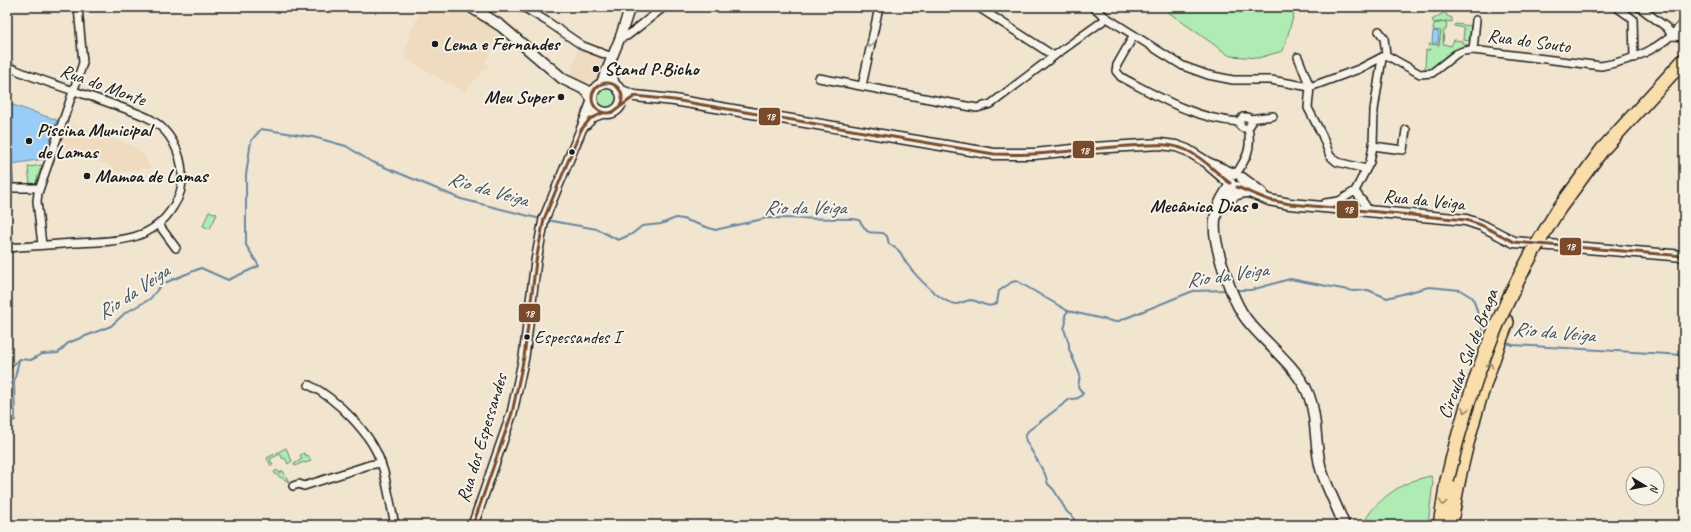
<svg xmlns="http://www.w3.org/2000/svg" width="1691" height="532" font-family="Caveat,sans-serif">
<rect width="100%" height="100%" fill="#f2e5d0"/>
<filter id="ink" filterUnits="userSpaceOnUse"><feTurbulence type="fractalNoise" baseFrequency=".025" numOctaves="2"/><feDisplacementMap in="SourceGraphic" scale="8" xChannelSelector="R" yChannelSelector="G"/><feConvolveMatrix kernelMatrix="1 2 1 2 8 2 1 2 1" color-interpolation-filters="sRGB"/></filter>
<g filter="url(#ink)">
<!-- built -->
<g fill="#efdbbf">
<polygon points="422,7 456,7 472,14 500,34 500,39 485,61 489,65 464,92 404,58 408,38"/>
<polygon points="577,50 605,56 607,63 601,79 597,82 581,81 570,78"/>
<polygon points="68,123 133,146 145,156 151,168 117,173 109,165 94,160 61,156 63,151 59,150"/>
</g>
<!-- green -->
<g fill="#aeecb3" stroke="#658468">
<polygon points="1161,7 1296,7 1283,51 1258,58 1230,56"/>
<polygon points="1445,12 1447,16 1452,18 1452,22 1446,21 1434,23 1432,20"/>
<polygon points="1445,22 1447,23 1446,30 1444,30 1443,44 1451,46 1454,40 1462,41 1462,43 1468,45 1450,52 1431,69 1425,69 1426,50 1430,50 1429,44 1439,45 1441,31 1433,30 1434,24"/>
<polygon points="1455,24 1471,26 1469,41 1463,40 1464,28 1454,26"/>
<circle cx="606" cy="98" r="11"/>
<polygon points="42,165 35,185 30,185 28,167"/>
<polygon points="209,211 217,214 210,229 203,226"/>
<polygon points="286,448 292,461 288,464 285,458 283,459 280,454 270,459 273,465 271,466 267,458"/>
<polygon points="304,453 306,456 308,455 311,461 305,463 304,462 295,466 294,464 302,459 300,455"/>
<polygon points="277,470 279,473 283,471 289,482 275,474 274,472"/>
<path d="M1431,476L1433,482L1428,525H1365C1364,513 1389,493 1398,488C1408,482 1420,478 1431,476Z"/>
</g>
<!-- water -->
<g fill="#99ccf6" stroke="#67869f">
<polygon points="1433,31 1439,32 1438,43 1432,43"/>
<polygon points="7,103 57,120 44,159 12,164 14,187 7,186"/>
</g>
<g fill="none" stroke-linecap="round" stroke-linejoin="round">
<!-- stream -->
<g stroke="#67869f" stroke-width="2">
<path d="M546,220L597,229L618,240L632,234L642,226L661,224L676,218L683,219L715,230L767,218L853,219L859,220C871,237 865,231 883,233L887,236L889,244C892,246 896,248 899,251C902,254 904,260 907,264C916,276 941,303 956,304C961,304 966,300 971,300C981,301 987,310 997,303L999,291L1012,282L1017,281L1068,311L1116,322L1193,291L1228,290"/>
<polyline points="1235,290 1251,290 1290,279 1353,291 1368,290 1387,298 1429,287 1460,290 1473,298 1484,334 1487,335"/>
<path d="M1068,311L1065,315L1066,322L1064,329L1069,344V349L1080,375L1078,387L1083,393C1080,399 1075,399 1070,399L1028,431L1025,436L1026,441L1045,474L1048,484L1054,490L1067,512L1072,516L1077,525"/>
<polyline points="1504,342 1513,345 1684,355"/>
<polyline points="7,371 19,359 31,360 42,354 58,353 68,343 111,326 125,313 150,299 162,284 201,268 228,280 259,266 246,245 246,175 251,141 261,129 313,137 346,146 370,161 461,199 541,219"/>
<polyline points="7,422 15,420 14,382 19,360"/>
</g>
<!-- minor casing -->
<g stroke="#1c1c1c" stroke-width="10">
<g id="minor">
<polyline points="523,7 548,22 583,46 612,57"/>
<polyline points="1093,7 1107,18 1162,53 1183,66 1208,75 1233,80 1271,80 1310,87 1359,69 1386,55"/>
<polyline points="1616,7 1633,19 1634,58"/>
<polyline points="1639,7 1666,27 1673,36"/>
<polyline points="1592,8 1599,7"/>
<polyline points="1379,31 1384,38 1386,55"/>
<path d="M1134,35L1117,65L1116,71L1121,77C1159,97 1195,119 1239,122"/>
<polyline points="1673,36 1684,37"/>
<polyline points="620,38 627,36 664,7"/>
<polyline points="1473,50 1476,20"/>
<path d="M1386,55L1420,74L1432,73L1456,54L1463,51L1473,50L1601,66C1634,60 1662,49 1684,22"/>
<polyline points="1054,56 1107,18"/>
<polyline points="1298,57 1310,87 1308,108 1322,135 1330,156 1337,162 1366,169"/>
<path d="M7,66C41,82 77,91 112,104C125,109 140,113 152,120C170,131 181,152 182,173C183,185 180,197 173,207C151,244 111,241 73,243C51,245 29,246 7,248"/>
<polyline points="819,78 977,108 991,104 1054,56 978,7"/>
<polyline points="862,86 879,7"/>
<polyline points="1250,119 1251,124 1248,128 1243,128 1240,126 1240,120 1243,117 1247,117 1250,119 1273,116"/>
<polyline points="1373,146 1403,150 1406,130"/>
<path d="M1236,174C1247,158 1252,148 1248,128"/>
<polyline points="7,188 39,188"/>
<path d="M1355,191C1359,198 1366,203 1368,211"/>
<polyline points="1323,206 1325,203 1339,201 1355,191 1370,162 1373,146 1374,110 1382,58"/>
<polyline points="159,225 176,248"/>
<polyline points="42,245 37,201 38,193 83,63 78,7"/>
<path d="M309,385C336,398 372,434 381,463"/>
<polyline points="293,486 299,484 304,486 369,465 381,463 384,472 395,525"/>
</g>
</g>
<!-- tertiary casing -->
<g stroke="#1c1c1c" stroke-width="12">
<g id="tertiary">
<polyline points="611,62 611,72 615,86"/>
<polyline points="601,84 620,38 630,7"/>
<polyline points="584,126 593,117 603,113"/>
<polyline points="473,525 512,413 524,357 536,261 544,219 581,130 592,101"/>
</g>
</g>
<!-- secondary casing -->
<g stroke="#1c1c1c" stroke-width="13">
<g id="secondary">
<polyline points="471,7 501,26 563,79 586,90 591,97"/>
<circle cx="607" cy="98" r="15"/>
<polyline points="619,90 635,96 674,100 994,154 1034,154 1093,148 1160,144 1176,146 1187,150 1208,163 1234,174"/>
<polyline points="1210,166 1230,183"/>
<polyline points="1242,178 1262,193"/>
<path d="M1231,184C1224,195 1216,207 1215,220C1212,243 1232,301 1247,320C1264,342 1296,366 1307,391C1318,415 1314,444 1321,469C1327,488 1337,506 1344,525"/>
<polyline points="1237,187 1269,200 1290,204 1466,220 1481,225 1514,242 1684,256"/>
<path d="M1223,207C1230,197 1236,192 1249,192"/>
</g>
</g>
<!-- motorway casing -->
<g stroke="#1c1c1c" stroke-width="16">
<g id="motorway">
<polyline points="1558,210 1602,150 1684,60"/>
<polyline points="1440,525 1447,481"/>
<path d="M1451,525C1460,455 1481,388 1507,322"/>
</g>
</g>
<!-- minor -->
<use href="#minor" stroke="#f7f3e8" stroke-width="7"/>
<!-- tertiary -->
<use href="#tertiary" stroke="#f7f3e8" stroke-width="9"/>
<!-- secondary -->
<use href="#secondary" stroke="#f7f3e8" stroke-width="10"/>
<!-- motorway -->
<use href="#motorway" stroke="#f9deab" stroke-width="13"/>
<!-- motorway-bridge casing -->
<g stroke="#1c1c1c" stroke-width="16" stroke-linecap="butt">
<path id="motorway-bridge" d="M1447,481C1469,383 1503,296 1558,210"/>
</g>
<!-- motorway-bridge -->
<use href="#motorway-bridge" stroke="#f9deab" stroke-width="13"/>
<!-- bus-1 casing -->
<g stroke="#f7f3e8" stroke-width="6">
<g id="bus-1">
<circle cx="607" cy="98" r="15"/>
<path d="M617,109L635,96L674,100L994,154C1007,154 1021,155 1034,154C1066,152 1097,148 1129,146C1148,145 1168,142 1186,150C1204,158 1215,172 1230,183"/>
<polyline points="1237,187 1269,200 1290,204 1466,220 1481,225 1514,242 1684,256"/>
<polyline points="473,525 512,413 524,357 536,261 544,219 581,130 590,119 603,113"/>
</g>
</g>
<!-- bus-1 -->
<use href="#bus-1" stroke="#7a4b2a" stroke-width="3"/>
</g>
<!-- one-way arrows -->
<defs><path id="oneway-chevron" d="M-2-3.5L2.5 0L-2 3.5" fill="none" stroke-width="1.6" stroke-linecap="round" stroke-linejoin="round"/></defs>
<use stroke="#94928c" href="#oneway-chevron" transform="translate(870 45) rotate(102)"/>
<g stroke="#96876b">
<use href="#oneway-chevron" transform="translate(1490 365) rotate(-70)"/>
<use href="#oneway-chevron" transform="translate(1465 410) rotate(106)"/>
<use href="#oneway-chevron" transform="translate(1443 503) rotate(101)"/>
</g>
</g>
<!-- markers -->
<g fill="#1c1c1c" stroke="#f7f3e8" stroke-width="1.5">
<circle cx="435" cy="44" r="4"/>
<circle cx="596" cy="69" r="4"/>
<circle cx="561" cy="97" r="4"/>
<circle cx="29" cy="141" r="4"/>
<circle cx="572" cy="152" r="3.5"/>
<circle cx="87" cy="176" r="4"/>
<circle cx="1255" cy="206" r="4"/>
<circle cx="527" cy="337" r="3.5"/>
</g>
<g text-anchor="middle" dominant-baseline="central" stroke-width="4" stroke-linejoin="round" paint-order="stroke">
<!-- bus labels -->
<g font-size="18" fill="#1c1c1c" stroke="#f7f3e8" text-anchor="start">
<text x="534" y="337">Espessandes I</text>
</g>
<!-- street labels -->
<g font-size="19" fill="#1c1c1c" stroke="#f7f3e8">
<text transform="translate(1529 41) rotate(8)">Rua do Souto</text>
<text transform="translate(103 85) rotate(20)">Rua do Monte</text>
<text transform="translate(1424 200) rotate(6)">Rua da Veiga</text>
<text transform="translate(1468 354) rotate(-69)">Circular Sul de Braga</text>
<text transform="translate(482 438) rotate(-73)">Rua dos Espessandes</text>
</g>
<!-- poi labels -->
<g font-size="19" font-weight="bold" fill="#1c1c1c" stroke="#f7f3e8" text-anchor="start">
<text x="443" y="44">Lema e Fernandes</text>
<text x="604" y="69">Stand P.Bicho</text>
<text x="553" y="97" text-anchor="end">Meu Super</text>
<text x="37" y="130">Piscina Municipal<tspan x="37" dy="22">de Lamas</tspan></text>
<text x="95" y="176">Mamoa de Lamas</text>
<text x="1247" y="206" text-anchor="end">Mecânica Dias</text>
</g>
<!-- water labels -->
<g font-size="20" font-style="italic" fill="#42515d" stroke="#f7f3e8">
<text transform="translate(488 189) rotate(16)">Rio da Veiga</text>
<text x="805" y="207">Rio da Veiga</text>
<text transform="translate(1227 275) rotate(-8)">Rio da Veiga</text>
<text transform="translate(133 292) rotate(-34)">Rio da Veiga</text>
<text transform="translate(1554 332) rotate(5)">Rio da Veiga</text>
</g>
</g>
<g stroke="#f7f3e8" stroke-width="1.5">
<rect x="758" y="107" width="23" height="19" rx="4" fill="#7a4b2a"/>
<rect x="1072" y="140" width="23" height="19" rx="4" fill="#7a4b2a"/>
<rect x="1336" y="200" width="23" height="19" rx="4" fill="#7a4b2a"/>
<rect x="1559" y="237" width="23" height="19" rx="4" fill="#7a4b2a"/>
<rect x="518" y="303" width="23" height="20" rx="4" fill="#7a4b2a"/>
</g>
<g font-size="11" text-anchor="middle" font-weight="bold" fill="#fff">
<text x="770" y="120">18</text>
<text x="1084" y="154">18</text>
<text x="1348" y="213">18</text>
<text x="1570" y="250">18</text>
<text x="529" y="317">18</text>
</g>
<!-- margin -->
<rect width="1691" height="532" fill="none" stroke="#f7f3e8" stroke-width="24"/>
<rect x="12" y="12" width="1667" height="508" fill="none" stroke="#1c1c1c" stroke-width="1.5" filter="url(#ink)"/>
<!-- north arrow -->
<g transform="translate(1645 486) rotate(100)"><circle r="19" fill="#f7f3e8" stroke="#9f9d96"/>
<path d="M0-3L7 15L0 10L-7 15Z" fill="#1c1c1c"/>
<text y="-6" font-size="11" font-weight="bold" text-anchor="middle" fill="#1c1c1c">N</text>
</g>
</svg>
